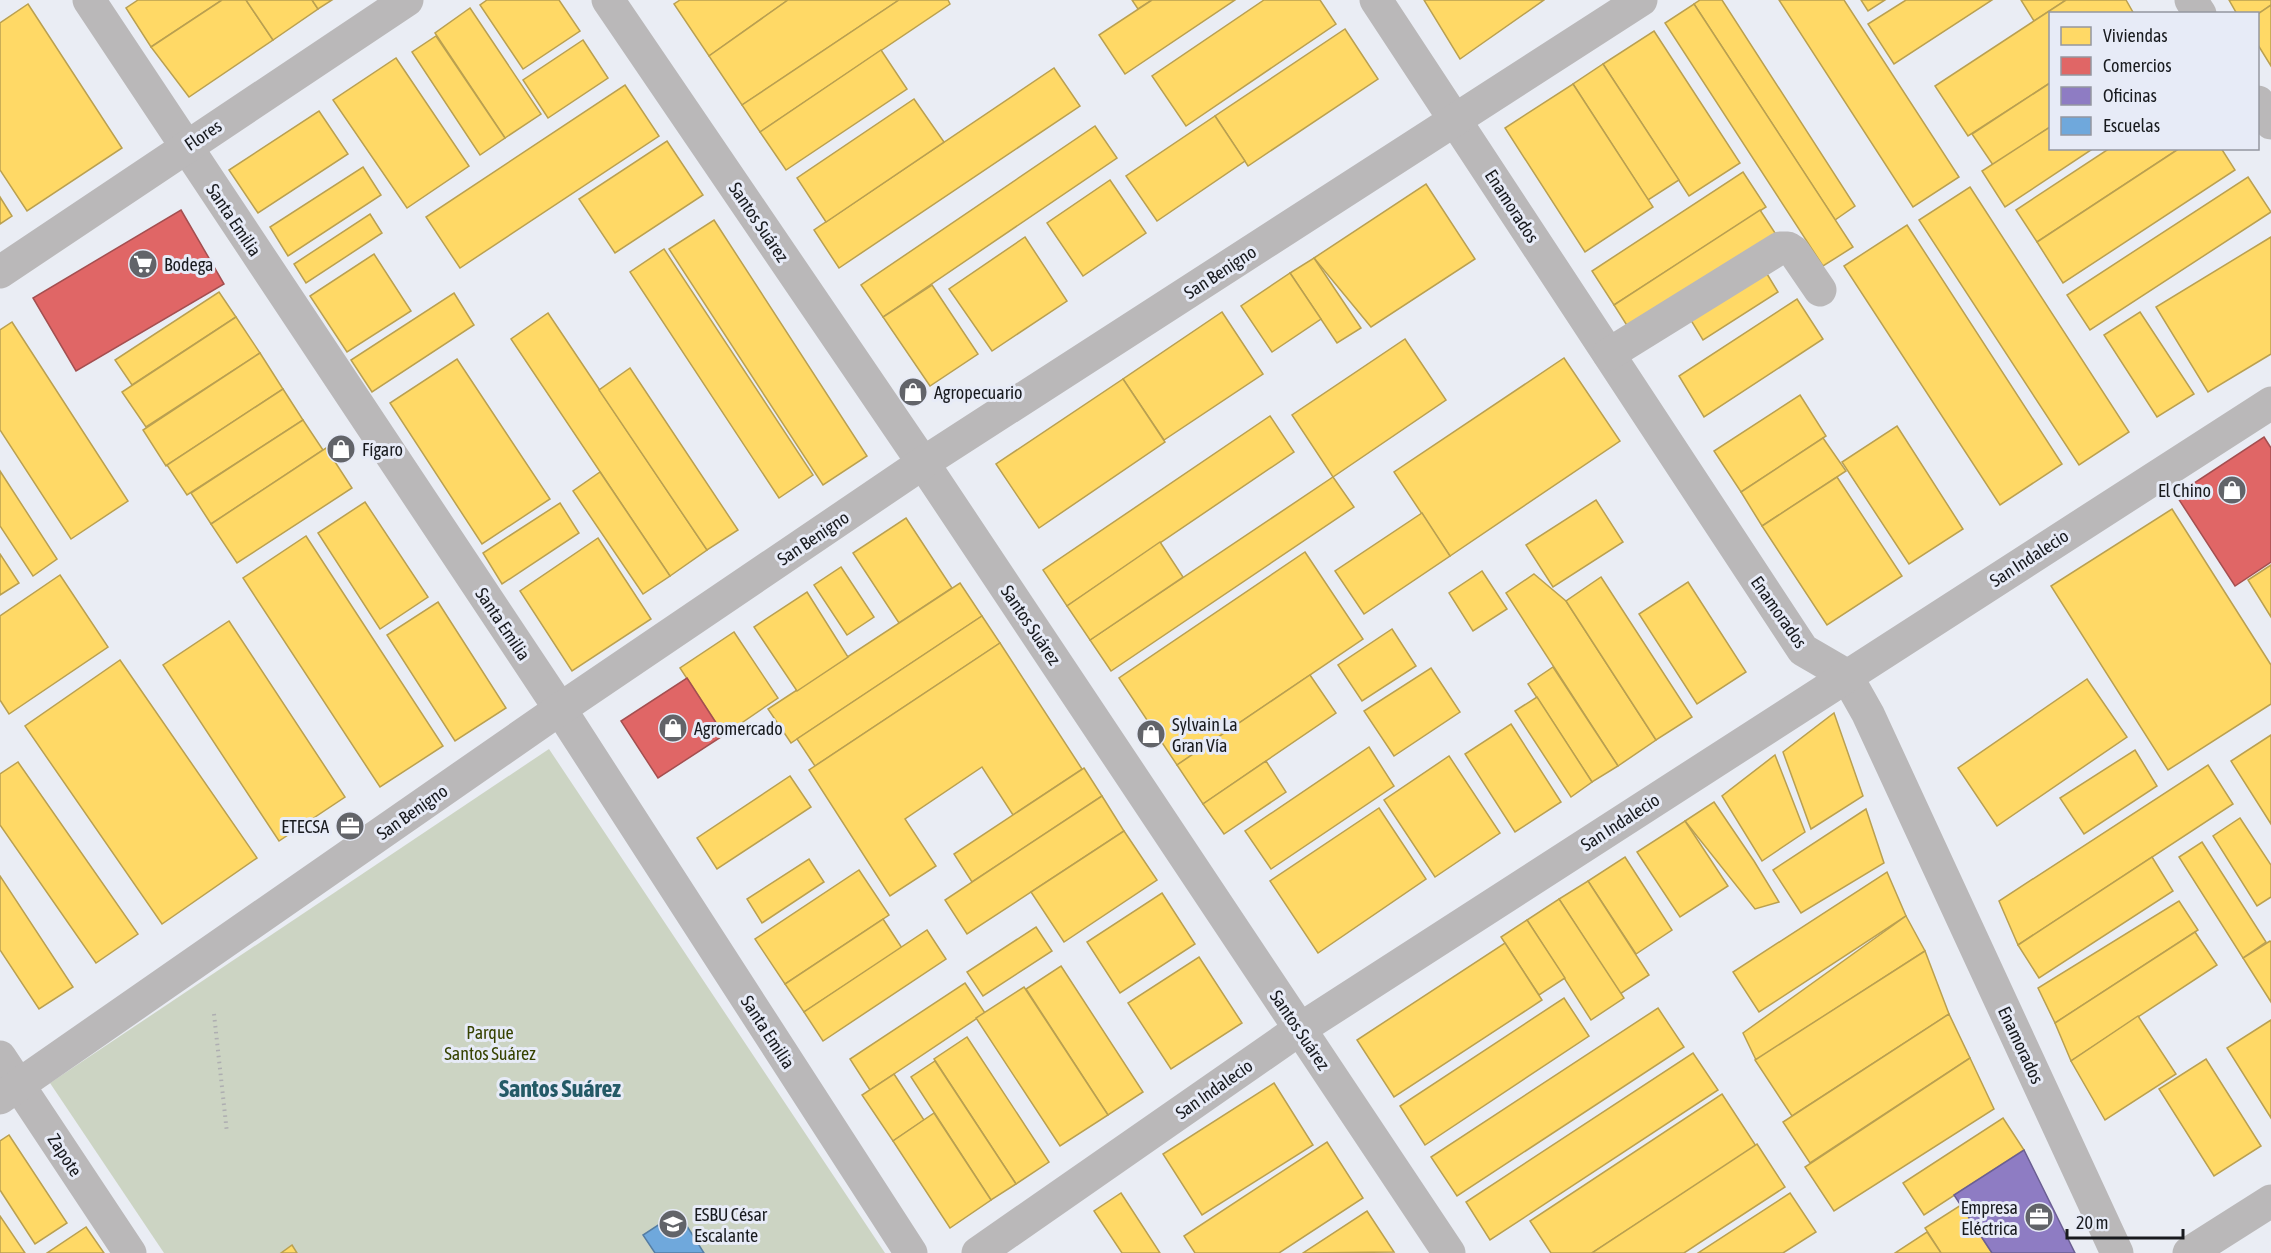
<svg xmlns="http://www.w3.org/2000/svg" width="2271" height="1253" font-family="'Asap Condensed',sans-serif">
<rect width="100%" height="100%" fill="#eaedf4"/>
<!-- green -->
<polygon fill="#ccd4c3" points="549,749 885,1253 164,1253 50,1083"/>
<!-- homes -->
<g fill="#ffd966" stroke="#baa050" stroke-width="1.5">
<polygon points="138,0 222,0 151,47 126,8"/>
<polygon points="222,0 246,0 273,40 189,97 151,47"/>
<polygon points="246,0 312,0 318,9 273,40"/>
<polygon points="312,0 332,0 318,9"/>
<polygon points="487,0 559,0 580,31 523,69 480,5"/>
<polygon points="680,0 788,0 709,56 674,4"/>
<polygon points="788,0 899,0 742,105 709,56"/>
<polygon points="899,0 948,0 950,4 760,132 742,105"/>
<polygon points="1132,0 1152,0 1138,9"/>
<polygon points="1152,0 1235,0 1125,74 1099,35"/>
<polygon points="1264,0 1320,0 1336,24 1186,126 1152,76"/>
<polygon points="1424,0 1544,0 1460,59"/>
<polygon points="1700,0 1722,0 1855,206 1835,220 1694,4"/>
<polygon points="1779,0 1844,0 1959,177 1913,207"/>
<polygon points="1861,0 1885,0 1868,11"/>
<polygon points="1906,0 1992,0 1894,64 1868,24"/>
<polygon points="2021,0 2066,0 2034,21"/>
<polygon points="2066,0 2126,0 2134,14 2050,14 2050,83 1968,136 1935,86"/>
<polygon points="2229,0 2271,0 2271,5 2258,14 2237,14"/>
<polygon points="28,4 122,148 27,211 0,170 0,23"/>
<polygon points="1694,4 1853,247 1823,266 1665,23"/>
<polygon points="2271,5 2271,66 2258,45 2258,14"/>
<polygon points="470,8 541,114 505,138 435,33"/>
<polygon points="1345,29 1378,79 1248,166 1215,116"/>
<polygon points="1654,31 1740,163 1689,196 1603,64"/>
<polygon points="436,36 505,138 480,155 412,52"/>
<polygon points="583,40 608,78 548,118 523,80"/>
<polygon points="881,50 907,89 786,170 760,132"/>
<polygon points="396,58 469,166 407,208 333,100"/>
<polygon points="1603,64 1679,180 1648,200 1573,84"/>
<polygon points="1054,68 1080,106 839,268 814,230"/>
<polygon points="2050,83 2050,127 1993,165 1972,134"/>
<polygon points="1573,84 1653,207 1585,252 1505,128"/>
<polygon points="625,85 659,136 460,268 426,217"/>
<polygon points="914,99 944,142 826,222 797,178"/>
<polygon points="319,111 348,154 258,213 229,170"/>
<polygon points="1215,116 1245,161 1157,221 1126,176"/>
<polygon points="1095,126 1117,158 883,317 861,285"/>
<polygon points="2050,127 2050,148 2094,148 2005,207 1982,171"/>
<polygon points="667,141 703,195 615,253 579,199"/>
<polygon points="2110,148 2180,148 2037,242 2016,210"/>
<polygon points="2180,148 2221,148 2235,170 2063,283 2037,242"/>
<polygon points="363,167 381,195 288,256 270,227"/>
<polygon points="1743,172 1766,207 1614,305 1592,271"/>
<polygon points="2248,177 2271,212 2090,330 2067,295"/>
<polygon points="1110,180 1146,233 1083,276 1047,223"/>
<polygon points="1426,184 1475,259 1371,327 1314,258"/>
<polygon points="1970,187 2129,432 2079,465 1919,220"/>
<polygon points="0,197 12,216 0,224"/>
<polygon points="1760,210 1779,239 1633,335 1614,305"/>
<polygon points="370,214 382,233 306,283 294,264"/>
<polygon points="714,220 867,456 823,485 669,249"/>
<polygon points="1907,225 2062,464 2000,505 1844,266"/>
<polygon points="1025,237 1067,301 992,351 949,289"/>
<polygon points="2271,237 2271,354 2208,392 2156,307"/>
<polygon points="664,249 813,475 779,498 630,272"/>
<polygon points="374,254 411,311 347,352 310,296"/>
<polygon points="1314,258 1361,328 1337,343 1290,273"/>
<polygon points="1764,269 1778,292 1703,340 1689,317"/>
<polygon points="1290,273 1321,319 1272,352 1241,306"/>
<polygon points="932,285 978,354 930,386 883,317"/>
<polygon points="219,292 236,317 132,385 115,360"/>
<polygon points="454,293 474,325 372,392 351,360"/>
<polygon points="1797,299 1823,339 1704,417 1679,376"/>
<polygon points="1222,312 1263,374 1164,440 1123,379"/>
<polygon points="2140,312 2194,394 2157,417 2104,335"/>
<polygon points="548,313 707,550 670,576 511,339"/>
<polygon points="236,317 260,353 146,427 122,392"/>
<polygon points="12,322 128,501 71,539 0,430 0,330"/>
<polygon points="1405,339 1446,400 1333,477 1292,415"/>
<polygon points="260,353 283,389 166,466 143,430"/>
<polygon points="1564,358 1620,441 1450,556 1394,472"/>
<polygon points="457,359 550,499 482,544 390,403"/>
<polygon points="630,368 738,530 707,550 599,390"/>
<polygon points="1123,379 1165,442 1039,528 996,464"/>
<polygon points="283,389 303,420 187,495 167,465"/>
<polygon points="1800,395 1826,436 1741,492 1714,451"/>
<polygon points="1270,416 1294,452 1067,606 1043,570"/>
<polygon points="303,420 323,450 211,524 191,493"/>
<polygon points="1897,426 1963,529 1909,564 1842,462"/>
<polygon points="1823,438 1846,471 1762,526 1741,492"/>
<polygon points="326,448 352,488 237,563 211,524"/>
<polygon points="0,471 57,559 33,576 0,526"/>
<polygon points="600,472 670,576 643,594 573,491"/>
<polygon points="1333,477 1354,507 1111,671 1090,640"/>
<polygon points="1837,477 1902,576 1827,625 1762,526"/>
<polygon points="1596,500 1623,542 1553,587 1526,545"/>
<polygon points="365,502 428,597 380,629 318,533"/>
<polygon points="560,503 579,533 502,584 483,553"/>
<polygon points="2172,509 2271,665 2271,704 2168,770 2051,586"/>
<polygon points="1422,513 1450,556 1364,614 1335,571"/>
<polygon points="906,518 952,588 899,623 853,553"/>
<polygon points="306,536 443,746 380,787 243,578"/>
<polygon points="598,538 651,619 572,671 520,591"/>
<polygon points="1160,542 1183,577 1090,640 1067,606"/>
<polygon points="1305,552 1363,639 1177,765 1119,678"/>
<polygon points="0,554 19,583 0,595"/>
<polygon points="2271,565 2271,617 2248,580"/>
<polygon points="841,567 874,617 847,635 814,585"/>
<polygon points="1482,571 1507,609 1473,631 1449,593"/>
<polygon points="1534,574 1566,601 1656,740 1618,766 1506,593"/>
<polygon points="60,575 108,647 9,714 0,700 0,616"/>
<polygon points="1601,577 1692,717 1656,740 1566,601"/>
<polygon points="1688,582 1746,672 1697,704 1639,614"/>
<polygon points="960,583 982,616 791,743 768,709"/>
<polygon points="807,592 848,657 797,691 754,627"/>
<polygon points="438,602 506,708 455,741 387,635"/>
<polygon points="982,616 1000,643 815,766 797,739"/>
<polygon points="229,621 345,797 279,841 163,665"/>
<polygon points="1392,629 1416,666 1362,701 1338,665"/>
<polygon points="734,632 778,698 724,735 680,668"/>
<polygon points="1000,643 1082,769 1013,815 982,767 905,819 936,866 890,896 809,770"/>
<polygon points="120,660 257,858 162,924 25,726"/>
<polygon points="1553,667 1618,766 1592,782 1528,684"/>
<polygon points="1431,668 1460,712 1394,756 1364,711"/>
<polygon points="1310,675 1336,713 1203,804 1177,765"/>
<polygon points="2087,679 2127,737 1997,826 1958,768"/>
<polygon points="1537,697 1592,782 1571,797 1515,711"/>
<polygon points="1834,713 1863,796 1811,829 1783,752"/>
<polygon points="1511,724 1561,802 1515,832 1465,754"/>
<polygon points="2271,735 2271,824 2231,761"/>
<polygon points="1369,747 1394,786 1271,869 1245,831"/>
<polygon points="2135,750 2157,786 2084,834 2060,798"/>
<polygon points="1775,755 1805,832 1762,861 1722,796"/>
<polygon points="1449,756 1500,833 1435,877 1384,800"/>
<polygon points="1266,761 1286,792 1224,834 1203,804"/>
<polygon points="18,762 138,934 96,963 0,825 0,774"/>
<polygon points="2208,765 2233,804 2018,945 1999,901"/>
<polygon points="1084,768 1102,796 972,882 954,854"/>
<polygon points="790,776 811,807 717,869 697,838"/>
<polygon points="1102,796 1124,831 967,934 945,900"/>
<polygon points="1714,802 1754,861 1779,902 1755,909 1685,821"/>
<polygon points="1379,808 1426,879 1318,953 1270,881"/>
<polygon points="1866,809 1884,863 1801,913 1773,870"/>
<polygon points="2240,818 2271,865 2271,897 2257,906 2213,836"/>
<polygon points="1685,821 1728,886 1680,917 1637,852"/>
<polygon points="1124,831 1157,880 1064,942 1031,892"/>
<polygon points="2202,842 2266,942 2243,958 2179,857"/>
<polygon points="1625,857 1672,930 1636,954 1588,881"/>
<polygon points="2152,857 2173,891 2039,978 2018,945"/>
<polygon points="809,859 824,882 762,923 747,899"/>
<polygon points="859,870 889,915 785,984 755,939"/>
<polygon points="1887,872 1906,916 1759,1012 1733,972"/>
<polygon points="0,876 73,987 39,1009 0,950"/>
<polygon points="1588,881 1649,975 1620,994 1559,899"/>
<polygon points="1162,893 1195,944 1120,993 1087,942"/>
<polygon points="1559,899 1624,998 1591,1020 1527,920"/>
<polygon points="2179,901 2198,930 2055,1023 2038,988"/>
<polygon points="1906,916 1925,951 1756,1060 1743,1033"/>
<polygon points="883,919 902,948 804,1012 785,984"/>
<polygon points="1527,920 1565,978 1539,995 1501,937"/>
<polygon points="1036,927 1052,951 983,996 967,972"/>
<polygon points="927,930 946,959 823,1041 804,1012"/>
<polygon points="2195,932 2217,965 2071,1061 2055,1023"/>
<polygon points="2270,941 2271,942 2271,1002 2243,958"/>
<polygon points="1505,943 1542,1000 1394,1097 1357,1040"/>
<polygon points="1925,951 1949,1014 1792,1116 1755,1060"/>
<polygon points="1199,957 1242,1023 1171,1069 1128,1003"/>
<polygon points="1061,966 1143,1092 1108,1115 1026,989"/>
<polygon points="965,983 985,1013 870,1090 850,1059"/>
<polygon points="1024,987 1108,1115 1060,1146 976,1018"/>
<polygon points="1564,998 1589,1036 1425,1145 1400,1106"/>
<polygon points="1658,1008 1684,1047 1457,1196 1431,1157"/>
<polygon points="1949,1014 1970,1058 1810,1163 1783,1122"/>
<polygon points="2138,1016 2176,1074 2105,1120 2071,1061"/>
<polygon points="2271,1020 2271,1118 2227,1048"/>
<polygon points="967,1037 1049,1162 1016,1184 934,1059"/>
<polygon points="1693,1053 1718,1090 1490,1240 1466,1202"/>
<polygon points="1970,1058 1994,1109 1834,1211 1805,1167"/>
<polygon points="2206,1059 2261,1146 2214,1176 2159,1089"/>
<polygon points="935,1061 1016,1184 991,1200 911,1077"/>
<polygon points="894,1074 924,1120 893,1141 862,1095"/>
<polygon points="1274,1083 1313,1145 1202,1215 1163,1154"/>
<polygon points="1722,1094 1756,1146 1592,1253 1551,1253 1530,1221"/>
<polygon points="934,1113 991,1200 950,1228 893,1141"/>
<polygon points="2003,1118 2024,1150 1924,1215 1903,1183"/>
<polygon points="9,1135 67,1223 35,1244 0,1190 0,1141"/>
<polygon points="1327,1142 1363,1198 1279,1253 1195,1253 1184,1236"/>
<polygon points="1757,1144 1785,1187 1684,1253 1592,1253"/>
<polygon points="1121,1193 1160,1253 1122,1253 1094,1211"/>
<polygon points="1790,1193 1816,1232 1783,1253 1698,1253"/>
<polygon points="1961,1205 1992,1253 1941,1253 1925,1228"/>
<polygon points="1367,1211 1394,1252 1303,1253"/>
<polygon points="0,1216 25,1253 0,1253"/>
<polygon points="86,1227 104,1253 47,1253"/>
<polygon points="1927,1232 1941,1253 1895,1253"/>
<polygon points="292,1245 297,1253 281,1253"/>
</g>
<!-- shops -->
<g fill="#e06666" stroke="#a44f50" stroke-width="1.5">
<polygon points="181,210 224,284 76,371 33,298"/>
<polygon points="2264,437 2271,448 2271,562 2235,586 2176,495"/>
<polygon points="687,678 724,735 658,778 621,721"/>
</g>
<!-- offices -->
<polygon fill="#8e7cc3" stroke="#6b5f92" stroke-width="1.5" points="2024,1150 2075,1253 1992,1253 1954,1195"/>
<!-- schools -->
<polygon fill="#6fa8dc" stroke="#557da3" stroke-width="1.5" points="678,1212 704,1253 655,1253 643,1235"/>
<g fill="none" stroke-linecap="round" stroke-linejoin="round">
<!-- path -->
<polyline stroke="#aeaeb1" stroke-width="4" stroke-dasharray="1.5 4.5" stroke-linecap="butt" points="214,1014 227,1133"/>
<!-- minor -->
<g stroke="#bab8b9" stroke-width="33">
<polyline points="89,0 560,709 911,1253"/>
<polyline points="608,0 923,463 1449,1253"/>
<polyline points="1376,0 1803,650 1846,675 1868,714 2117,1253"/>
<polyline points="2191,0 2200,14"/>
<polyline points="2258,102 2271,123"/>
<polyline points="0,272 407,0"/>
<polyline points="1609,354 1780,248 1788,248 1794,252 1820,290"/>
<polyline points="0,1057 130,1253"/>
<polyline points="0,1098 560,709 923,463 1641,0"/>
<polyline points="978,1253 1300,1029 2271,403"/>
<polyline points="2189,1253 2271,1201"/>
</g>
</g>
<!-- icons -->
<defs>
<g id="supermarket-disc" transform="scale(1.5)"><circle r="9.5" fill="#626469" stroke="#e7ebf7"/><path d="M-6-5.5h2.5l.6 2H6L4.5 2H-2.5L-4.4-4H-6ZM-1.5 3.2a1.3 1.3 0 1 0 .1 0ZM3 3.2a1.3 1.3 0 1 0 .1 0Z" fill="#fff"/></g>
<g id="shop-disc" transform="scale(1.5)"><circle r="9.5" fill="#626469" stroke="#e7ebf7"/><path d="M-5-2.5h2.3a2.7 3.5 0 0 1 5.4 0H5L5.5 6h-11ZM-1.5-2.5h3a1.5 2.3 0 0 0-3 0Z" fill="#fff"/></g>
<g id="office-disc" transform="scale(1.5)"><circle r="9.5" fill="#626469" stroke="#e7ebf7"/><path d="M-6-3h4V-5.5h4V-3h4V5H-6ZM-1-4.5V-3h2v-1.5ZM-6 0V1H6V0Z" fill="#fff"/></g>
<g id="school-disc" transform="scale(1.5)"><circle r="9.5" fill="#626469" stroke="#e7ebf7"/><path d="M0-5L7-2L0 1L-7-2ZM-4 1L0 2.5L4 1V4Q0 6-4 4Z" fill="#fff"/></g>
</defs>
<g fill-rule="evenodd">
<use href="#supermarket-disc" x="143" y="264"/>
<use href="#shop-disc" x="913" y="392"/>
<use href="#shop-disc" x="341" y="449"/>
<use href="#shop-disc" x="2232" y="490"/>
<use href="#shop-disc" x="673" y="728"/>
<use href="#shop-disc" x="1151" y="734"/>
<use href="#office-disc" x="350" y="826"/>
<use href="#office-disc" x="2039" y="1217"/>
<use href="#school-disc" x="673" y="1224"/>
</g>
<g text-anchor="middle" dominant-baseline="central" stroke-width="6" stroke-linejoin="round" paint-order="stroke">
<!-- street labels -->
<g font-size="18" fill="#181a1e" stroke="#e7ebf7">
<text transform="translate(203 135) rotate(-34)">Flores</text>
<text transform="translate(1512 206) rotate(57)">Enamorados</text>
<text transform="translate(234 220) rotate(56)">Santa Emilia</text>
<text transform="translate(759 222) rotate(56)">Santos Suárez</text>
<text transform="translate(1220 272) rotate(-33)">San Benigno</text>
<text transform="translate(813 538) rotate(-34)">San Benigno</text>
<text transform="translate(2029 558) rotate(-33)">San Indalecio</text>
<text transform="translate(1779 612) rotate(55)">Enamorados</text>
<text transform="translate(503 624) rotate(56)">Santa Emilia</text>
<text transform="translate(1031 625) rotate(56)">Santos Suárez</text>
<text transform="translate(412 812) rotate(-35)">San Benigno</text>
<text transform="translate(1620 822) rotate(-33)">San Indalecio</text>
<text transform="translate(1300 1030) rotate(56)">Santos Suárez</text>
<text transform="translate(768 1032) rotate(57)">Santa Emilia</text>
<text transform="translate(2021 1045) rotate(65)">Enamorados</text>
<text transform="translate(1214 1089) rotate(-35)">San Indalecio</text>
<text transform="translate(65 1155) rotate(57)">Zapote</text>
</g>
<!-- poi labels -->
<g font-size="18" fill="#181a1e" stroke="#e7ebf7" text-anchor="start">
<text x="164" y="264">Bodega</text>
<text x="934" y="392">Agropecuario</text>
<text x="362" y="449">Fígaro</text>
<text x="2211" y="490" text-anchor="end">El Chino</text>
<text x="1172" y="724">Sylvain La<tspan x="1172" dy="21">Gran Vía</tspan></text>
<text x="694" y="728">Agromercado</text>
<text x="329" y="826" text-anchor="end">ETECSA</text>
<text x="2018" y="1207" text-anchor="end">Empresa<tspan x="2018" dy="21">Eléctrica</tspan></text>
<text x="694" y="1214">ESBU César<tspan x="694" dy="21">Escalante</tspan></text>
</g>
<!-- park labels -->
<g font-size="18" fill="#364200" stroke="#e7ebf7">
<text x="490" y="1032">Parque<tspan x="490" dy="21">Santos Suárez</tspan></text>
</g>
<!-- district labels -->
<g font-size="24" font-weight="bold" fill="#245a67" stroke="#e7ebf7">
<text x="560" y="1088">Santos Suárez</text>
</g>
</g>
<!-- legend -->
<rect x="2049" y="12" width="210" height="138" fill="#e7ebf7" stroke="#9497a0" stroke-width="1.5"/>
<rect x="2061" y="27" width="30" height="18" fill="#ffd966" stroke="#9497a0" stroke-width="1.5"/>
<text x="2103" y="42" font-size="18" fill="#181a1e">Viviendas</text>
<rect x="2061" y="57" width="30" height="18" fill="#e06666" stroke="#9497a0" stroke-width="1.5"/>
<text x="2103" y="72" font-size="18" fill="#181a1e">Comercios</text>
<rect x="2061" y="87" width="30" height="18" fill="#8e7cc3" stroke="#9497a0" stroke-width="1.5"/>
<text x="2103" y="102" font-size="18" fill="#181a1e">Oficinas</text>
<rect x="2061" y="117" width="30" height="18" fill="#6fa8dc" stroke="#9497a0" stroke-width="1.5"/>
<text x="2103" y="132" font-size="18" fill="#181a1e">Escuelas</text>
<!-- scale -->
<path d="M2067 1229v9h116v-9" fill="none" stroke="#181a1e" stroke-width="3"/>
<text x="2076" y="1229" font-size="18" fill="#181a1e" stroke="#e7ebf7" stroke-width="4.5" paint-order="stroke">20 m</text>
</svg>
